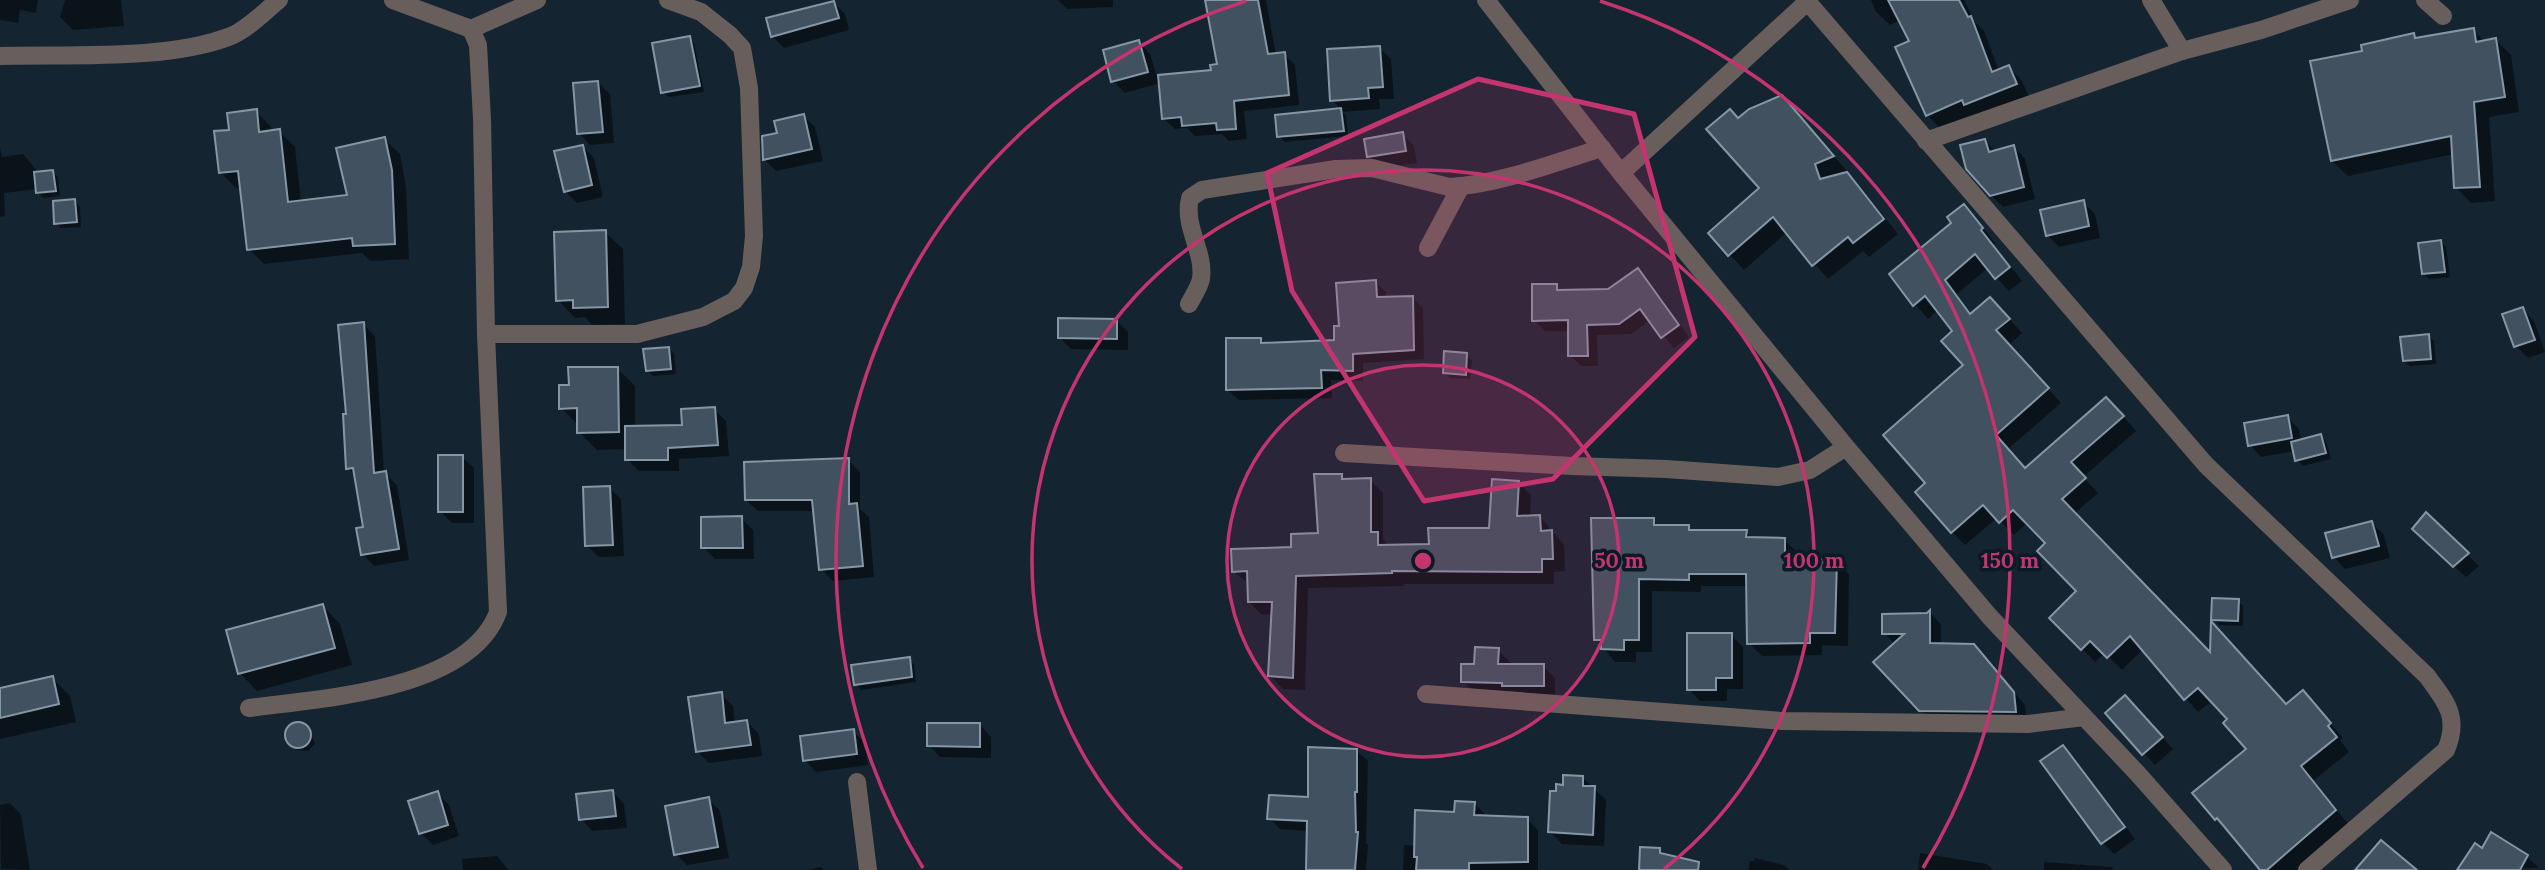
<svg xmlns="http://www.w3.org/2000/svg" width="2545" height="870" font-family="Lora,serif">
<rect width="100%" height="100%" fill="#152431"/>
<!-- shadow -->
<g fill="#0007">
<polygon points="0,0 38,0 36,13 20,10 18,23 0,20"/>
<polygon points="65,0 121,0 124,26 73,30 60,17"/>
<polygon points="1058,0 1113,0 1113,7 1067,9"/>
<polygon points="1218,0 1266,0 1276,55 1284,54 1295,65 1299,105 1244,111 1247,139 1229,141 1222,134 1195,136 1187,128 1175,129 1163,118 1160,83 1125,93 1113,81 1139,42 1150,54 1157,77 1213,72 1219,66"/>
<polygon points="1871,0 1964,0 1975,22 1984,31 1999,71 2009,67 2022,81 2029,97 1979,118 1975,114 1941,129 1927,115 1911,42 1900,20 1890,25 1876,12"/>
<polygon points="834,3 845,14 849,30 784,48 772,36"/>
<polygon points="2473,30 2485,42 2496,40 2511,55 2519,112 2489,117 2495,201 2471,203 2456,187 2454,154 2348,176 2332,161 2413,35 2417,39"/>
<polygon points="689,38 694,43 704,92 669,97 663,92"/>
<polygon points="1379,48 1391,59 1394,99 1379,99 1380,109 1342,112 1346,115 1348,136 1285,142 1279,136 1277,116 1342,110 1332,100"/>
<polygon points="598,82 610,94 614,143 590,145 579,133"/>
<polygon points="1782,97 1847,171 1844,172 1862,189 1898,234 1869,257 1863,251 1828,279 1787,232 1744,270 1710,233 1762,188 1738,120"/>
<polygon points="256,111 271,127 272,132 279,131 295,147 301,202 349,197 384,139 400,154 406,187 409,259 370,261 362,253 264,264 249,249 242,187 236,188 220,172 231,131"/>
<polygon points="803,116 815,127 823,161 776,171 765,160 779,134"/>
<polygon points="1402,134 1414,146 1417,163 1381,168 1369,156"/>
<polygon points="1985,141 1996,152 2014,147 2025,159 2035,199 2003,207 1991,195"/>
<polygon points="582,146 594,158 603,197 577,203 565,191"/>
<polygon points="0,148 2,157 23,154 39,173 53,172 58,177 60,196 43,198 37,189 4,193 5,216 0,217"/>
<polygon points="75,201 80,207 81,227 61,228 56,223"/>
<polygon points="2083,202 2095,214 2100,238 2059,247 2047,235"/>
<polygon points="1964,206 1977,220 1995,243 1993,244 2022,281 2009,291 1988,268 1957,294 1972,315 2004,313 2022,333 2009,345 2061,403 2008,449 2026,470 2120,413 2136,431 2083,477 2098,493 2075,513 2212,656 2286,705 2303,692 2343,738 2340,740 2349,752 2313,781 2349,825 2296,870 2262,870 2194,793 2249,749 2229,719 2212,701 2198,712 2143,649 2122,670 2105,653 2095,662 2051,618 2078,591 2047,543 2027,523 2014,535 1997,518 1965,545 1952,532 1928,483 1965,365 1954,331 1938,310 1928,319 1891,275 1953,223"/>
<polygon points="605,232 623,249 625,324 592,325 585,317 575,318 558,300"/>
<polygon points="2441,242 2446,247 2450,277 2429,279 2424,274"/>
<polygon points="1638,270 1649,281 1689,337 1674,348 1650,320 1631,334 1597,335 1598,366 1581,366 1570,355 1570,331 1545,331 1534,320 1556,286 1562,291 1608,291"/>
<polygon points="1375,282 1386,292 1386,298 1413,298 1423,308 1424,359 1363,363 1363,381 1331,380 1332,398 1239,400 1228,390 1260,340 1265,344 1336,342 1341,328"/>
<polygon points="2522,309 2534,321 2545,352 2528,358 2516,346 2504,315"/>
<polygon points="1117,321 1128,332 1128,350 1071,349 1059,337"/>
<polygon points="363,324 375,336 384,473 397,485 409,560 374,566 363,554 365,529 356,476 348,468 348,415"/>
<polygon points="2429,336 2434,341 2436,364 2410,366 2404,361"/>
<polygon points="669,348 674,354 676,374 653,376 647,370"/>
<polygon points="1466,355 1472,360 1470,379 1450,378 1444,373"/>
<polygon points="617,368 635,386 635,427 684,427 714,409 726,421 729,456 679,459 679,471 639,471 627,459 627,449 597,450 579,432 579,426 561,408"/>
<polygon points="2287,417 2299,429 2301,441 2320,436 2326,441 2331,459 2303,466 2297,460 2295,451 2261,457 2250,445"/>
<polygon points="462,457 474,468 474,523 452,523 440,511"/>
<polygon points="848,460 860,472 860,509 869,517 874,577 833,581 821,569 815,511 758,511 746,500"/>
<polygon points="1341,476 1346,480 1370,480 1383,493 1383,539 1390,547 1430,545 1491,530 1518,482 1531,495 1530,517 1540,517 1564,545 1565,571 1554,572 1554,584 1404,584 1405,586 1308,588 1305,690 1283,689 1270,676 1273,614 1262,615 1249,602 1249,584 1233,571 1293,549 1320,535"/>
<polygon points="609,488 621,499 624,556 599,557 587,546"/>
<polygon points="2426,514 2479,566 2466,577 2426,541"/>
<polygon points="741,518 753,530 754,559 715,559 703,547"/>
<polygon points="1653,520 1660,527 1688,527 1693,531 1746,532 1753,539 1784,540 1797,552 1797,560 1836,561 1849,574 1848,646 1822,645 1822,655 1762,656 1749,643 1748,586 1701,586 1701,592 1652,591 1652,652 1636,652 1636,662 1615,662 1596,639"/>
<polygon points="2372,523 2384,535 2390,558 2345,569 2334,557"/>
<polygon points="2238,601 2243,606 2243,626 2219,625 2213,619"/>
<polygon points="323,606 340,624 352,665 257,691 240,673"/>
<polygon points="1930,613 1941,624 1941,645 1985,658 2025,705 2027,723 1933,722 1875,663 1895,644 1884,633"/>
<polygon points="1731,635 1743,647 1743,689 1727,689 1727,701 1700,701 1689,689"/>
<polygon points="1498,650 1510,662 1510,666 1543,666 1555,678 1555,697 1475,693 1463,681 1475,666"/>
<polygon points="909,659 914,665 916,682 861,690 856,684"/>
<polygon points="52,678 70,696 76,722 0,739 0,690"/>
<polygon points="721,694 733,706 735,723 747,722 759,734 762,756 709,763 697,751"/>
<polygon points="2137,709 2173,749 2155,765 2107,713"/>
<polygon points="294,724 305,727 311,733 315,744 308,751 297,750 287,739 289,727"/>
<polygon points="980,725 991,737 991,758 940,757 929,745"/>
<polygon points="853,731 865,743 868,765 816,772 805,760"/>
<polygon points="2063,747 2075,759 2135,839 2114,854 2103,843"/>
<polygon points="1356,750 1368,761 1366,843 1368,845 1366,870 1307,870 1308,831 1280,829 1269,818 1310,799"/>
<polygon points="1583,778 1606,800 1604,846 1562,844 1550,832 1558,793 1564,787"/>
<polygon points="613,792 624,804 627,828 592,831 581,819"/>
<polygon points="437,793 449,805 459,836 433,845 421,833"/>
<polygon points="708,799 720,811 729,858 687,865 676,854"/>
<polygon points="10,803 21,815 30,870 1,869 0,805"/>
<polygon points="1474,803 1485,814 1484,817 1527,819 1538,830 1538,870 1403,870 1404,845 1416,846 1456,814"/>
<polygon points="2483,850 2527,857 2539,868 2468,870"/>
<polygon points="1920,853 1987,864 1993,870 1918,870"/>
<polygon points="497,856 509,870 463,870 462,859"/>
<polygon points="1755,858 1784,865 1790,870 1748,870 1750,861 1754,861"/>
<polygon points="2044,862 2112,867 2114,870 2044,870"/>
<polygon points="821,867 824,870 806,870"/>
</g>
<!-- building -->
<g fill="#41515f" stroke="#8596a7" stroke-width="2">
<polygon points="1205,0 1258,0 1268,54 1285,52 1289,95 1234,101 1236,129 1217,130 1216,123 1182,126 1181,117 1162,119 1158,75 1211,70 1210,65 1217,64"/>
<polygon points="1888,0 1959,0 1968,17 1971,16 1992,72 2009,65 2017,84 1964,105 1962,100 1926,116 1895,47 1909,41"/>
<polygon points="834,1 839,18 771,37 766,18"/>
<polygon points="2474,28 2476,42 2496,38 2505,97 2474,102 2480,187 2454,188 2451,136 2331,161 2310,61 2362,51 2361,45 2414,33 2415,38"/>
<polygon points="690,36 700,86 661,93 652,43"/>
<polygon points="1139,40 1148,72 1111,82 1103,50"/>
<polygon points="1380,46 1383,87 1368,88 1369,98 1330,101 1327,49"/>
<polygon points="598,81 603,132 577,134 573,83"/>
<polygon points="1782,95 1834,156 1815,164 1820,179 1847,172 1884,219 1853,243 1848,237 1812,266 1773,217 1728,256 1708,233 1759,188 1706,129 1730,109 1738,118 1749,109"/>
<polygon points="1341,108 1344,131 1277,137 1275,115"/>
<polygon points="257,109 259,132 280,129 288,202 347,195 336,148 385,137 392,170 395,244 353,246 352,238 247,250 238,171 219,173 214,131 229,130 227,113"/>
<polygon points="804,114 812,149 763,160 762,136 777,133 774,121"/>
<polygon points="1403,132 1406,151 1367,157 1364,139"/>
<polygon points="1985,139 1989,152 2014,145 2024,187 1990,196 1966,169 1960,145"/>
<polygon points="583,145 592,185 564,192 554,151"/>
<polygon points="53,170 56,191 36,193 34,172"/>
<polygon points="75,199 77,222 54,224 53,201"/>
<polygon points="2084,200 2089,226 2046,236 2040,210"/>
<polygon points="1964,204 1983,228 1981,230 2010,267 1995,279 1975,254 1945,280 1970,314 1990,297 2010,319 1996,330 2049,388 1996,435 2025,468 2106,397 2124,416 2071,462 2086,478 2062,499 2210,652 2211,621 2286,704 2303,690 2331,723 2328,726 2337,737 2301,766 2336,810 2267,870 2260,870 2217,818 2215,820 2192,793 2246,749 2223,723 2227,719 2198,688 2184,700 2130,636 2107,658 2090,641 2081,650 2049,618 2076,591 2037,551 2045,543 2013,510 1999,523 1983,505 1951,533 1915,492 1925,483 1883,435 1963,365 1941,341 1952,331 1925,296 1913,306 1889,274 1951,223 1947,217"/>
<polygon points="606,230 608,307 573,308 573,300 556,301 554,232"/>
<polygon points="2441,240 2445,272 2422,274 2418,243"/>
<polygon points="1638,268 1679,325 1661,338 1640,309 1619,324 1587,325 1588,356 1568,356 1568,320 1532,321 1532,284 1557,284 1557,290 1608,289"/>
<polygon points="1376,280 1377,297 1413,296 1414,350 1353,354 1353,371 1321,370 1322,388 1226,390 1226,338 1261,338 1261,343 1334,340 1334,326 1339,326 1336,283"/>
<polygon points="2523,307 2535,340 2514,347 2502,314"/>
<polygon points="1058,318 1117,319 1117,339 1058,338"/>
<polygon points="364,322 374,473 386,471 399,549 361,555 356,528 363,527 353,468 346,469 343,414 346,414 338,325"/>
<polygon points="2429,334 2431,359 2403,361 2400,337"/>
<polygon points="669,347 671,369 646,371 643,349"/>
<polygon points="1444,351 1467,353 1466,375 1443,373"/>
<polygon points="568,367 618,367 619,432 577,433 577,408 559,409 559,385 569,385"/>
<polygon points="715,407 718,445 668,448 668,460 625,460 625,426 682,425 681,409"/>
<polygon points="2288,415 2292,438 2248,446 2244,423"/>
<polygon points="2321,434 2326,453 2295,461 2291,442"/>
<rect x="438" y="455" width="25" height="57"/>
<polygon points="849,458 849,504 857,503 863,566 819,570 812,500 745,500 744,462"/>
<polygon points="1314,474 1342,474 1342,479 1371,478 1371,532 1378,532 1378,545 1429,544 1428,528 1489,528 1492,479 1519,481 1517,516 1540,515 1541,531 1552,530 1553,559 1542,559 1542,572 1392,571 1392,573 1296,576 1293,678 1268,676 1272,602 1248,602 1247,571 1232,572 1231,549 1291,547 1291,534 1318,533"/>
<polygon points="610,486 613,545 585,546 583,487"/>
<polygon points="2426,512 2469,553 2453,567 2412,529"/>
<polygon points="742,516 743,548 701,548 701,517"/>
<polygon points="1591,518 1654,518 1654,525 1689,525 1689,530 1747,530 1746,537 1785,538 1785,559 1837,559 1835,633 1810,633 1810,643 1747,644 1746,574 1689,574 1689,580 1639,579 1639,640 1624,640 1624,650 1601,649 1601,640 1594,640"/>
<polygon points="2372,521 2379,546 2332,558 2325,533"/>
<polygon points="2212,598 2239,599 2238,621 2211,620"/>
<polygon points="323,604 335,648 238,674 226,630"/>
<polygon points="1930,610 1930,643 1974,644 2014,692 2016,712 1919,711 1873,662 1904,634 1882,634 1882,614 1927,613"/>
<polygon points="1687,633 1732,633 1732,678 1716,678 1716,690 1687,690"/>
<polygon points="1475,647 1499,648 1498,664 1544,664 1544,686 1502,686 1502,683 1461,682 1461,664 1474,664"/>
<polygon points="910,657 912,677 854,685 851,665"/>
<polygon points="53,676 59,704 0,718 0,688"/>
<polygon points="722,692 725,723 747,720 751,745 696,752 688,697"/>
<polygon points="2125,695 2163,737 2142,755 2105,713"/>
<circle cx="298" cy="735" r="13"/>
<polygon points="927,723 980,723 980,747 927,746"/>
<polygon points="854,729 857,754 803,761 800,736"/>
<polygon points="2063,745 2125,827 2101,844 2040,761"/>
<polygon points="1308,747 1357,749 1357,792 1355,792 1356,832 1358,832 1355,870 1306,870 1307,821 1267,819 1269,795 1308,797"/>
<polygon points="1563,775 1583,776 1583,786 1595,786 1593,835 1548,832 1550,791 1556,791 1556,784 1563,785"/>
<polygon points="613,790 616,816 579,820 576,794"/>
<polygon points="438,791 448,825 419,834 408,801"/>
<polygon points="709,797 718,847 674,855 665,806"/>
<polygon points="1455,801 1475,802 1474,815 1528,817 1528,862 1469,863 1469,870 1416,870 1417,857 1414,857 1415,810 1454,812"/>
<polygon points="2491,832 2528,855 2520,870 2457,870 2475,843 2482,848"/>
<polygon points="2381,840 2417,870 2355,870"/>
<polygon points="1640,847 1660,848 1660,853 1699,862 1698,870 1639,870"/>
</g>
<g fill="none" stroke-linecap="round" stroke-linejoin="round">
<!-- minor -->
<g stroke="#685e5b" stroke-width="18">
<path d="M1806,0L2206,465L2427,676C2446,702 2460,717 2446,750L2307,870"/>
<polyline points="2151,0 2182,51"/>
<polyline points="2425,0 2443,16"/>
<polyline points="471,29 537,0"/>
<path d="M0,56C69,54 167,61 231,36C248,29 265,11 279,0"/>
<polyline points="1926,141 2182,51 2261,30 2350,0"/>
<polyline points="1621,173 1807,2"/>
<polyline points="1428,248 1461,186"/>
<path d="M1189,304C1193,296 1199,288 1201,279C1205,251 1183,227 1190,198L1202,190L1336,169L1372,168L1449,187C1497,185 1556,162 1602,148"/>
<polyline points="486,334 637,334 703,317 734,301 744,288 751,267 754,236 749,88 742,48 730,35 701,12 668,0"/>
<polyline points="1344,453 1572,466 1666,469 1778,477 1810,470 1846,447"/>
<polyline points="1426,694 1782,721 2028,724 2084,717"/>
<path d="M249,708C321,698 469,691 498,612L486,334L482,119L478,45L471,29L393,0"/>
<polyline points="857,782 868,870"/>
</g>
<!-- tertiary -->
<polyline stroke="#685e5b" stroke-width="18" points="1486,0 1621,173 1846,447 1990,617 2138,774 2223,870"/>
</g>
<!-- marked area -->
<path fill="#c4356f" fill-opacity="0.2" stroke="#c4356f" stroke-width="5" stroke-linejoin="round" d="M1478,79L1634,114L1695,337L1553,479L1424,501L1292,291L1267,173Z"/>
<!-- distance rings -->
<circle cx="1423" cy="561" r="196" fill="#c4356f" fill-opacity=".12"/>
<g fill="none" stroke="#c4356f" stroke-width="3.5">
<circle cx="1423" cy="561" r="196"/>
<path d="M1182 869A391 391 0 1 1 1664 869"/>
<path d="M923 868A587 587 0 0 1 1246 1M1600 1A587 587 0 0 1 1923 868"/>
</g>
<circle cx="1423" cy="561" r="10" fill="#c4356f" stroke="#0c1a27" stroke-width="3.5"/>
<g font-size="21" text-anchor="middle" font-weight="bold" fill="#c4356f" stroke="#0c1a27" stroke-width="7" stroke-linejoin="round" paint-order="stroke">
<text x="1619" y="568">50 m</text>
<text x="1814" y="568">100 m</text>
<text x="2010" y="568">150 m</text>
</g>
</svg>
